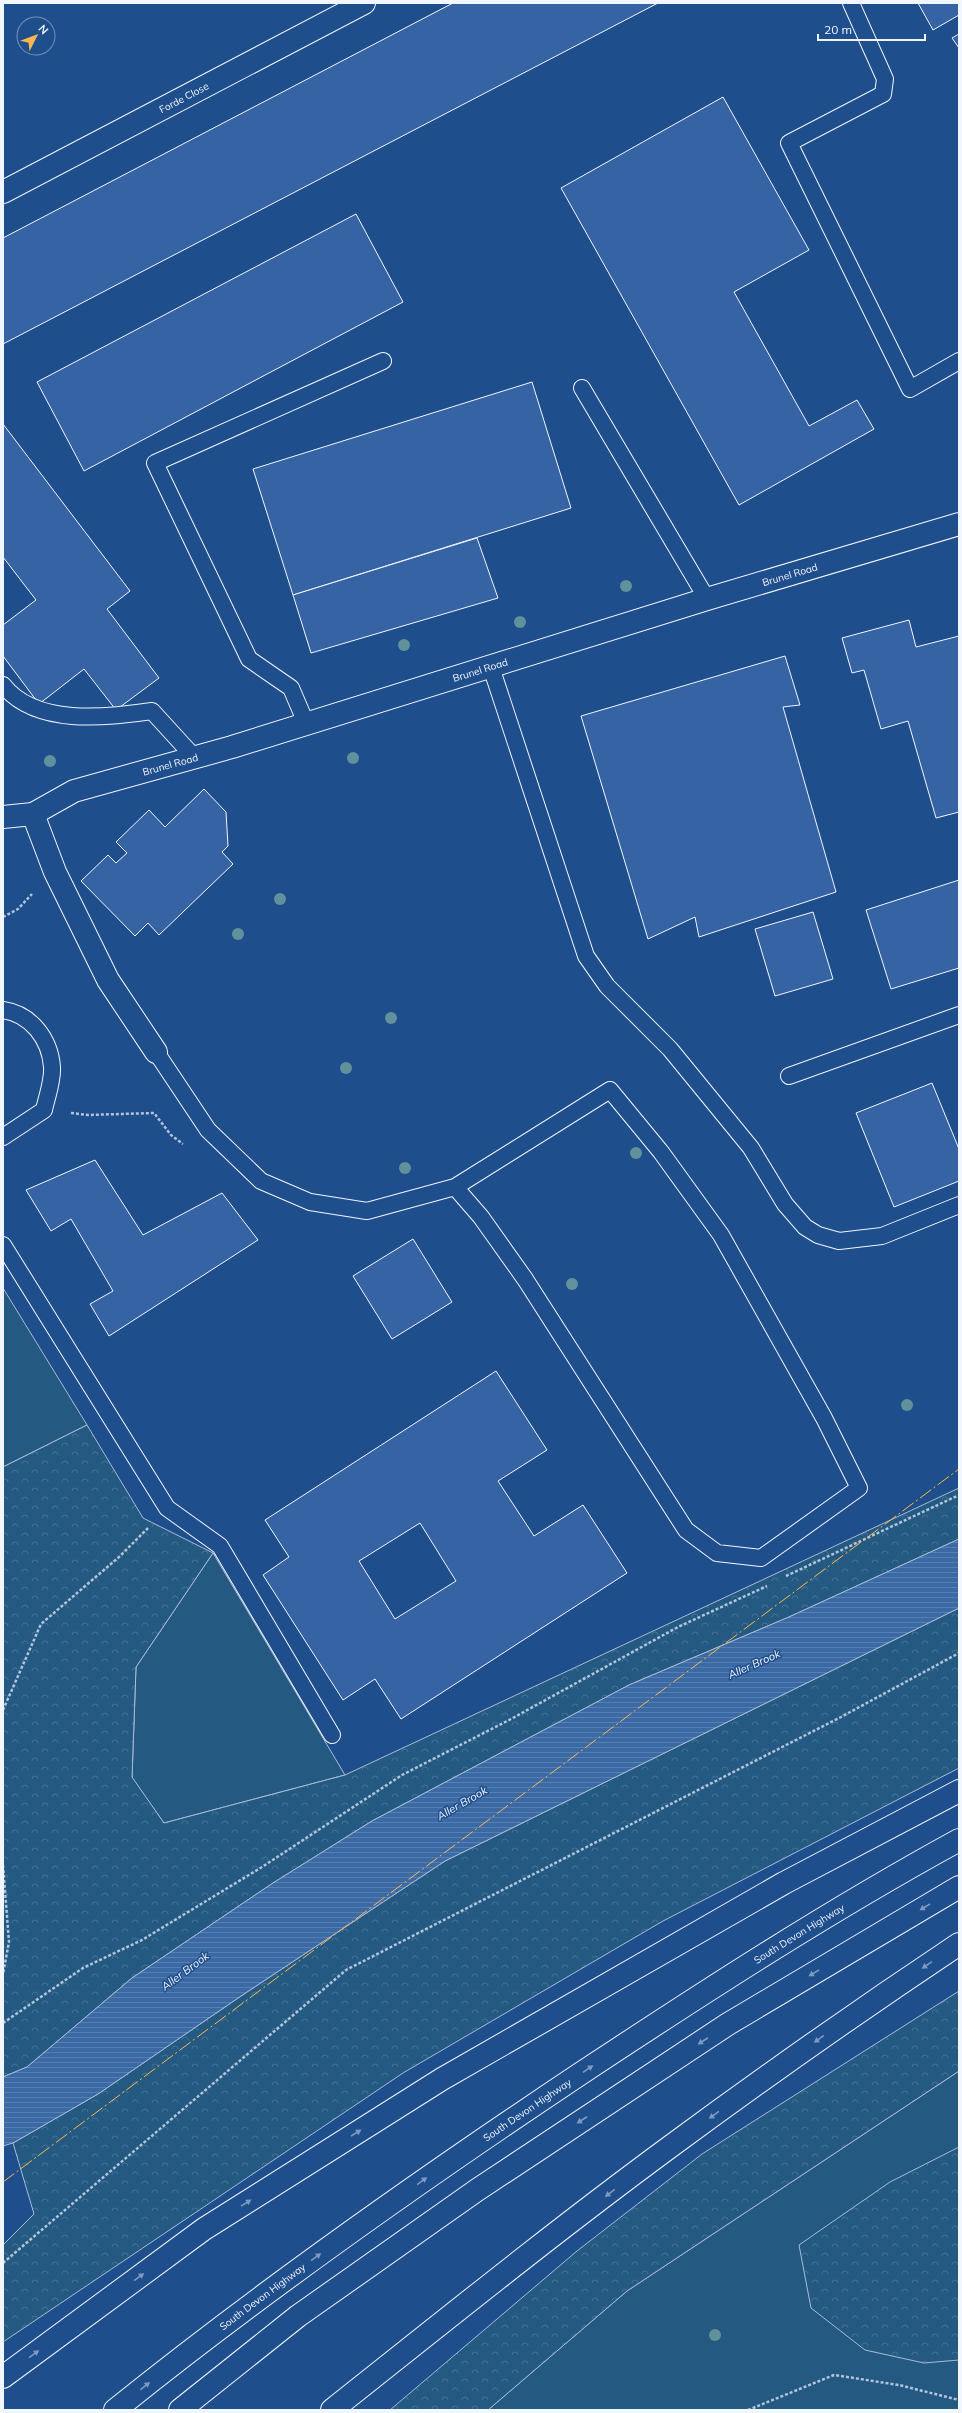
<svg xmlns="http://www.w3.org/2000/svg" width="962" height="2413" font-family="Mulish,sans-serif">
<defs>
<pattern id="forest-crowns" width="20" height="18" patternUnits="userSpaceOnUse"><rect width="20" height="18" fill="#245a82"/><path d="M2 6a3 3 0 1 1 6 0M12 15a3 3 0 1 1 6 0" fill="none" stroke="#447295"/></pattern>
<pattern id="water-rules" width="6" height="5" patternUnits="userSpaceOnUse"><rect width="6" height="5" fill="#3b69a3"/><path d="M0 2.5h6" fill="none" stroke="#587fb1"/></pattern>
</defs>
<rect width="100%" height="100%" fill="#1f4e8c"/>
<!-- green -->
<g fill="#245a82" stroke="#a8bbd7">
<polygon points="3,1288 87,1425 3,1467"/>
<polygon points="213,1553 345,1775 164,1823 132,1778 136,1667"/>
<polygon points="959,2071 959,2410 488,2410 627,2291"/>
</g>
<!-- forest -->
<g fill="url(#forest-crowns)" stroke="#a8bbd7">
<polygon points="87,1425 143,1518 213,1553 136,1667 132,1777 164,1823 345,1775 959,1488 959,1539 789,1617 629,1685 372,1821 273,1883 132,1978 27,2067 3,2077 3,1467"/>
<polygon points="959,1608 959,1768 663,1921 403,2073 3,2342 3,2245 34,2214 13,2143 98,2094 241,1996 445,1861"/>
<polygon points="959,1991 959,2071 627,2291 488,2410 390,2410 577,2251 702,2154"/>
<polygon points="959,2147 959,2360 924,2363 865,2350 811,2308 799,2245 890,2182"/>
</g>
<!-- water -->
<polygon fill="url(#water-rules)" stroke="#a8bbd7" points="959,1539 959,1608 445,1861 241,1996 98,2094 13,2143 3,2146 3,2077 27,2067 132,1978 273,1883 372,1821 629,1685 789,1617"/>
<!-- building -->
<g fill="#3563a3" stroke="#f2f6ff" fill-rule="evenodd">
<polygon points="453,3 658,3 3,344 3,238"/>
<polygon points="918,3 959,3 959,15 933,30"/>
<polygon points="959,34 959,48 952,38"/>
<polygon points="723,97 809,250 734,292 809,426 857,400 874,429 739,505 561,188"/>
<polygon points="356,214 403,302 84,471 37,382"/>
<polygon points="532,382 571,508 293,595 253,469"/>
<polygon points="3,424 130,591 107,609 159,678 116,710 84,669 39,704 3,656 3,625 36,600 3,557"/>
<polygon points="477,538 498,598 311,653 293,595"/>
<polygon points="909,620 916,647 959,636 959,812 936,818 908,721 881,729 864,670 852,673 842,638"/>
<polygon points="785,656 800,705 783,707 836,892 699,937 695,917 648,939 581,716"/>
<polygon points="204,789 226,812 228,846 222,852 233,864 159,935 148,923 135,936 81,881 108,855 116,863 127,853 116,842 149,810 165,827"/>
<polygon points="959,880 959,968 891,989 866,910"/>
<polygon points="813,912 833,979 775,996 755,929"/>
<polygon points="932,1083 959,1149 959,1181 894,1207 856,1113"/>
<polygon points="95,1160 143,1235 222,1193 258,1240 109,1336 90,1304 113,1291 71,1219 51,1231 26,1190"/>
<polygon points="413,1239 452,1302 392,1339 353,1276"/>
<path d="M496,1371L547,1450L498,1481L534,1536L583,1505L627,1573L401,1719L375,1679L343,1700L263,1575L289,1557L265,1520ZM420,1523L456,1581L395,1619L359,1561Z"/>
</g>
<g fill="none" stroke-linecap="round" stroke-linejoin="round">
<!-- lane casing -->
<g stroke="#f2f6ff" stroke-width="18">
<g id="lane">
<polyline points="851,3 885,79 883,94 789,143 910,389 959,361"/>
<polyline points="582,388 707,599"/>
<polyline points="491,667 586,956 607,986 670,1049 751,1148 785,1204 805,1227 818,1235 839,1241 882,1236 959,1205"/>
<path d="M3,685C35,726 105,718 152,711L194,757"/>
<polyline points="306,723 291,688 249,659 155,463 383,361"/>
<path d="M3,1010C31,1014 50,1039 52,1067C53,1081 47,1096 44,1110L3,1137"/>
<polyline points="156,1052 208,1130 261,1181 310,1202 367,1211 455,1187 610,1090 661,1152 721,1235 824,1418 859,1488 761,1558 717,1553 686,1530 525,1279 481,1217 455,1187"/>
<polyline points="789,1076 959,1015"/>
<polyline points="3,1245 167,1508 220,1546 332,1735"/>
</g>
</g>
<!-- street casing -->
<g stroke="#f2f6ff" stroke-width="24">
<g id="street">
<path id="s1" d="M3,192L364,3"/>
<polyline points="33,814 55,872 108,980 156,1052"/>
<path id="s2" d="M3,817L33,814L74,791L232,747L707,599L959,524"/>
</g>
</g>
<!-- highway casing -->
<g stroke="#f2f6ff" stroke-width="24">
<g id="highway">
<polyline points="3,2377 204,2229 442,2079 784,1883 959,1791"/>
<path id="s3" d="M115,2410C264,2290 421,2180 580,2074C704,1992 829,1911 959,1840"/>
<polyline points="180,2410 298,2316 477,2190 728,2024 959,1887"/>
<path d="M332,2410C443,2322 553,2233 667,2149C763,2078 860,2010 959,1944"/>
</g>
</g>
<!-- path -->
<g stroke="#b3c4dc" stroke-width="2.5" stroke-dasharray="3 2" stroke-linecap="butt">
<polyline points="3,917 18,909 32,894"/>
<polyline points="71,1113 88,1115 154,1113 171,1135 183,1144"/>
<polyline points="786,1576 959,1495"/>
<polyline points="3,1710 41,1624 119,1557 148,1528"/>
<polyline points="3,1865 9,1942 3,1974"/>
<polyline points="3,2023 83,1968 142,1940 262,1867 402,1775 511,1719 678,1627 767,1586"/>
<polyline points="3,2263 346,1970 841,1717 959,1653"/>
<polyline points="748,2410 834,2375 899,2385 959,2400"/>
</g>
<!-- lane -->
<use href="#lane" stroke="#1f4e8c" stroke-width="16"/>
<!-- street -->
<use href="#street" stroke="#1f4e8c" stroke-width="22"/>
<!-- highway -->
<use href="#highway" stroke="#1f4e8c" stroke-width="22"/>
<!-- power -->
<polyline stroke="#ffb74d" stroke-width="1" stroke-dasharray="14 3 2 3" stroke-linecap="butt" points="3,2182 959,1469"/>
</g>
<!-- trees -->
<g fill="#61919a">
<circle cx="626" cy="586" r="6"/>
<circle cx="520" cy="622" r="6"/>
<circle cx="404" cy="645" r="6"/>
<circle cx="353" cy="758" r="6"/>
<circle cx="50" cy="761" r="6"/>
<circle cx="280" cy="899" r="6"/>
<circle cx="238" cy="934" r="6"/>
<circle cx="391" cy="1018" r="6"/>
<circle cx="346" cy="1068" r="6"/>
<circle cx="636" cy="1153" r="6"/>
<circle cx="405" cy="1168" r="6"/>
<circle cx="572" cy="1284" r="6"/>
<circle cx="907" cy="1405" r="6"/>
<circle cx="715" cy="2335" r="6"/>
</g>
<!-- one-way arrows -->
<defs><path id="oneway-solid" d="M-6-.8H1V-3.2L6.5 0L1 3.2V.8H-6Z"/></defs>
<g fill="#7e9ac0">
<use href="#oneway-solid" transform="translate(925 1907) rotate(149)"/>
<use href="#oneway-solid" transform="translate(927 1965) rotate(146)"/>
<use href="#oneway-solid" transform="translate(814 1973) rotate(149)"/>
<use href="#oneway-solid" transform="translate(819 2039) rotate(144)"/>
<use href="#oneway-solid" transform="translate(703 2041) rotate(147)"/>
<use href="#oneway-solid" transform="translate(588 2069) rotate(-34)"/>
<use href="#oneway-solid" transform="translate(714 2115) rotate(144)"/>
<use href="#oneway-solid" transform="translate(582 2120) rotate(147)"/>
<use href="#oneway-solid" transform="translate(356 2133) rotate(-32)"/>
<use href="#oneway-solid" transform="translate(422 2181) rotate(-36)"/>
<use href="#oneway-solid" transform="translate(610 2193) rotate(143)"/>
<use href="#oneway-solid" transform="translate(246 2203) rotate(-32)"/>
<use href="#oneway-solid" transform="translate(316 2257) rotate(-36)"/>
<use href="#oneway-solid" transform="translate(139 2277) rotate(-36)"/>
<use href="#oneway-solid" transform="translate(34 2354) rotate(-36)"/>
<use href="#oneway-solid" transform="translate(145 2386) rotate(-39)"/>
</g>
<g text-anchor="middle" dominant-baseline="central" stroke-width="3" stroke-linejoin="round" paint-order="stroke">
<!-- street labels -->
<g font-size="10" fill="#f2f6ff" stroke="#1f4e8c">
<text stroke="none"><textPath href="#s1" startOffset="204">Forde Close</textPath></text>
<text stroke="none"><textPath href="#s2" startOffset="825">Brunel Road</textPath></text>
<text stroke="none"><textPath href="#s2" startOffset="501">Brunel Road</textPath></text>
<text stroke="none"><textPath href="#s2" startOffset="177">Brunel Road</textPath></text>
<text stroke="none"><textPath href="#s3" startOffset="834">South Devon Highway</textPath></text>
<text stroke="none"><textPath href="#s3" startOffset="510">South Devon Highway</textPath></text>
<text stroke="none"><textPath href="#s3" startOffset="186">South Devon Highway</textPath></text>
</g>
<!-- water labels -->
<g font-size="11" font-style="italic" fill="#f2f6ff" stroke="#1f4e8c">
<text transform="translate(754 1664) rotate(-24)">Aller Brook</text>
<text transform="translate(462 1803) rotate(-30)">Aller Brook</text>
<text transform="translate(185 1971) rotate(-37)">Aller Brook</text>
</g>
</g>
<!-- border -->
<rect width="962" height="2413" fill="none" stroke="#f2f6ff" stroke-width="8"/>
<!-- north arrow -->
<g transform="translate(36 36) rotate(48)"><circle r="19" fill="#1f4e8c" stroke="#7391ba"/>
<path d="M0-3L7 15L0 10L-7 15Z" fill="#ffb74d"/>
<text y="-6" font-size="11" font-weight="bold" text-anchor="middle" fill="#f2f6ff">N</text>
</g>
<!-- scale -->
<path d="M818 34v6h107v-6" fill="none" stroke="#f2f6ff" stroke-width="2"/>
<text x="824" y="34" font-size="12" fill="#f2f6ff" stroke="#1f4e8c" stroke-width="3" paint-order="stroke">20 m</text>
</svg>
